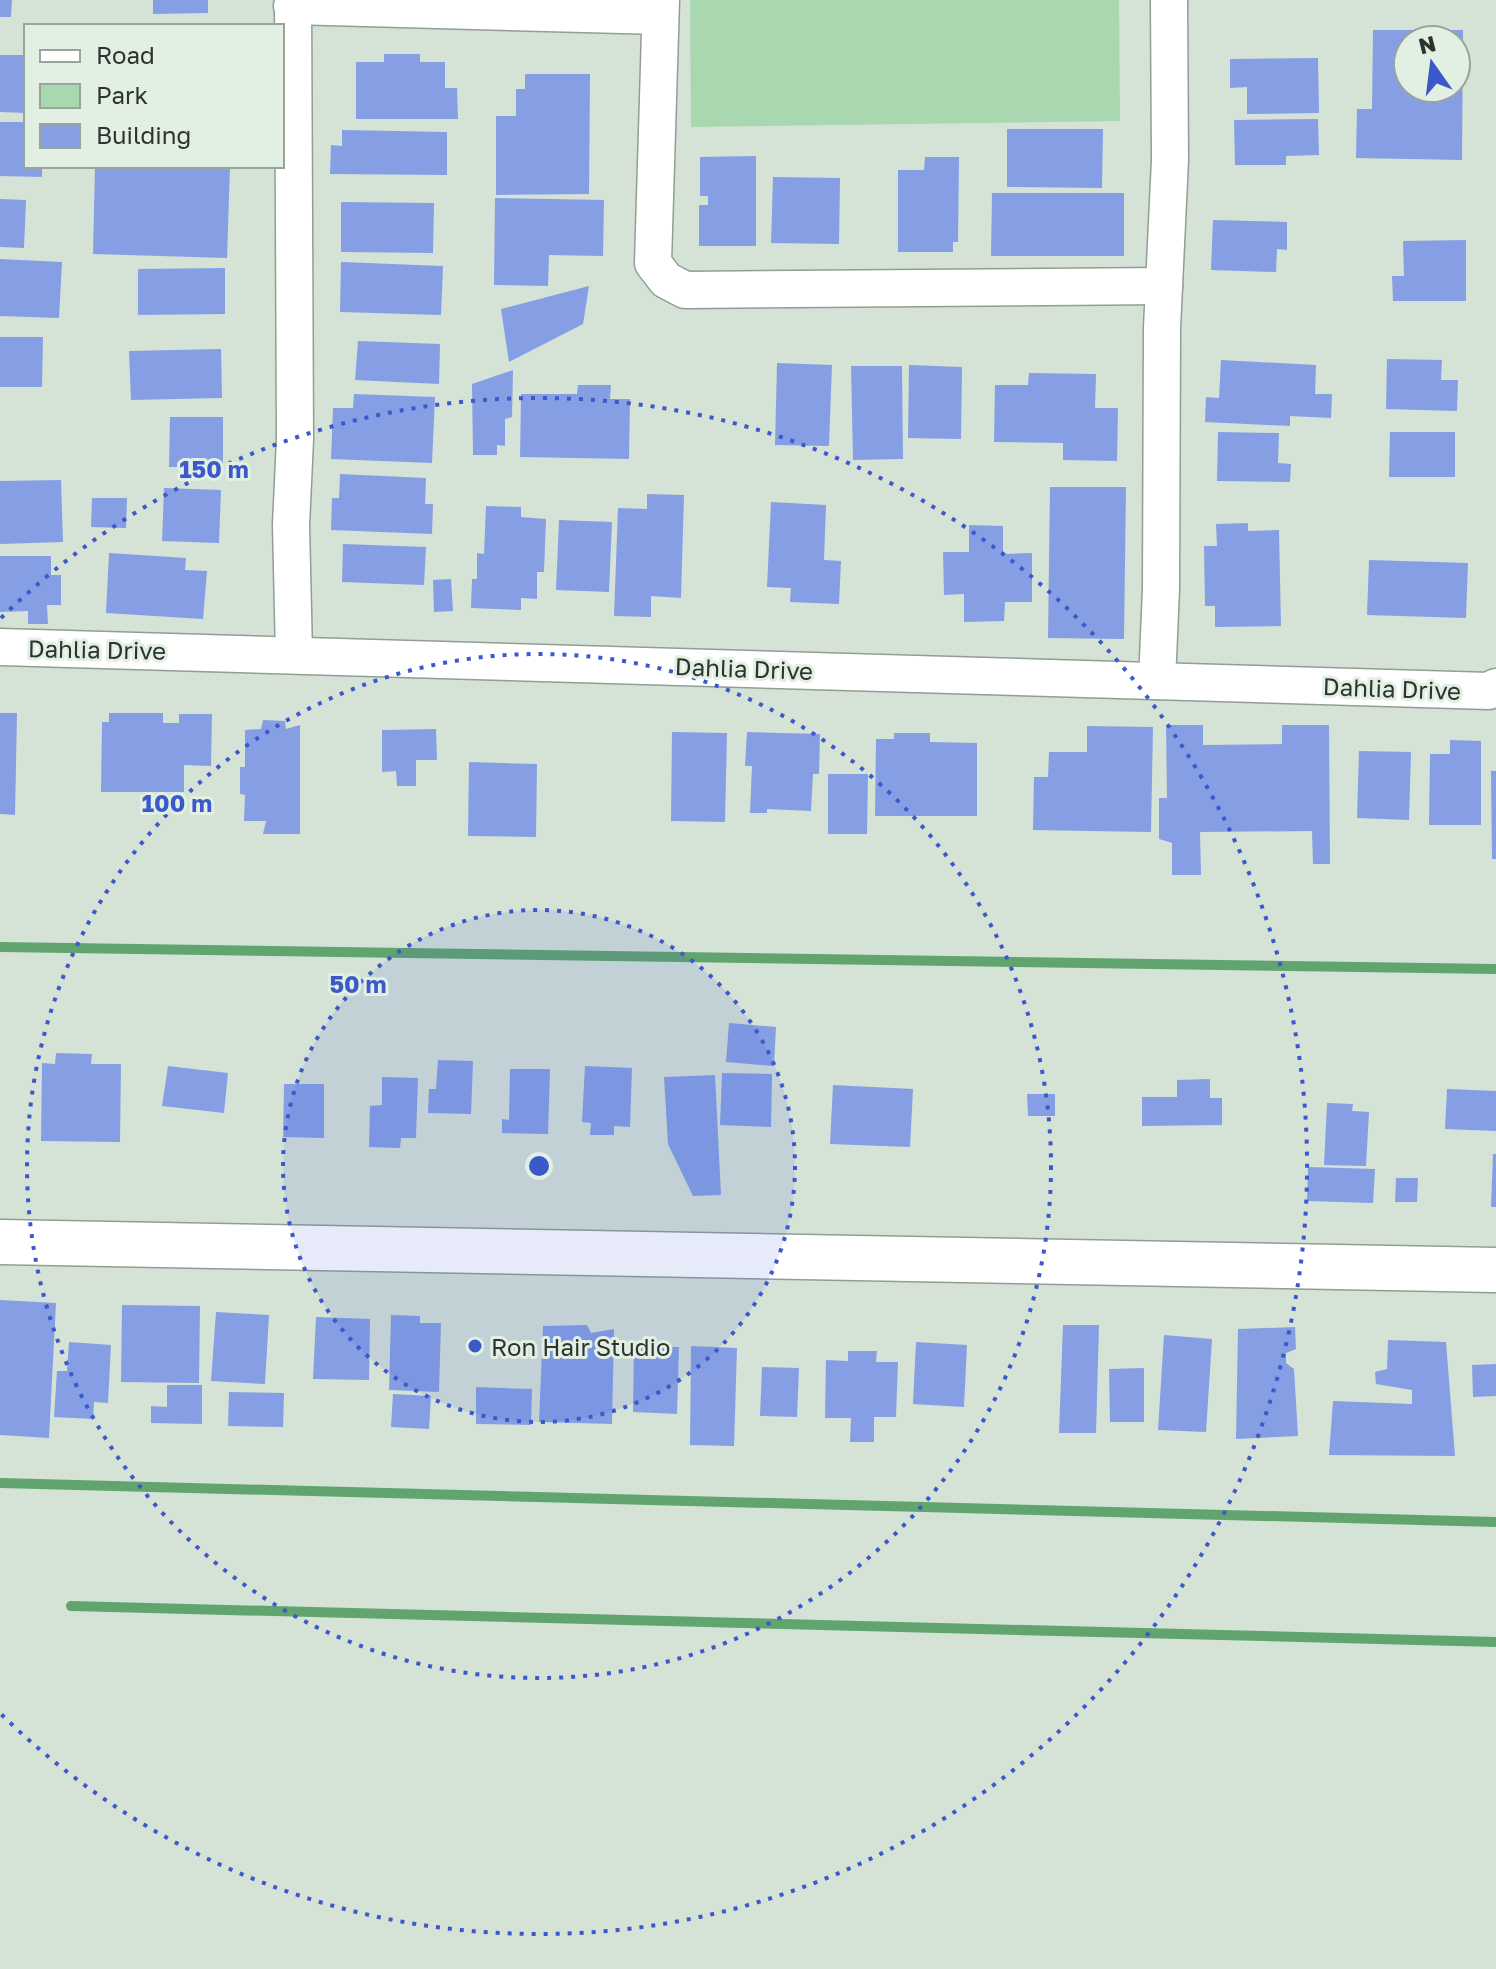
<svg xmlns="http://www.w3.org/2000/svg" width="1496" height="1969" font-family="'Golos Text',sans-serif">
<rect width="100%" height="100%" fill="#d5e2d6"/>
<!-- green -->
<polygon fill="#a9d7af" points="690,0 1119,0 1120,121 691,127"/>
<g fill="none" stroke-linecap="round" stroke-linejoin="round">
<!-- stream -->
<g stroke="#62a46d" stroke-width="10">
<polyline points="0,947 1496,969"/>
<polyline points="0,1483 1496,1522"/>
<polyline points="71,1606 1496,1642"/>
</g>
</g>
<!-- building -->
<g fill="#869fe4" fill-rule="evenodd">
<polygon points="0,0 12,0 11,17 0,17"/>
<polygon points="153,0 208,0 208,13 153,14"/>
<path d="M1373,30H1463L1462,160L1356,158L1357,109H1372ZM1408,40H1456V88H1408Z"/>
<polygon points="384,54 420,54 420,62 445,62 445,88 457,88 458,119 356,119 356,62 384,62"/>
<polygon points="0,55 26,55 26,113 0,112"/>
<polygon points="1318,58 1319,113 1247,114 1247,87 1230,88 1230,59"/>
<polygon points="525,74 590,74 589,194 496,195 496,116 516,116 516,89 525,89"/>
<polygon points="1318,119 1319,155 1286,156 1286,165 1235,165 1234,120"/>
<polygon points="0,122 26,122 26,166 42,166 42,177 0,176"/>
<polygon points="1007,129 1103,129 1102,188 1007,187"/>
<polygon points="342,130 447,132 447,175 330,174 331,145 342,146"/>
<polygon points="756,156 756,246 699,246 699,205 708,205 708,196 700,196 700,157"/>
<polygon points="925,157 959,157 958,242 953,242 953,252 898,252 898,170 924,170"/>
<polygon points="95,166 230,166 227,258 93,254"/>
<polygon points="773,177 840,178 839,244 771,243"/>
<polygon points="992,193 1124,193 1124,256 991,256"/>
<polygon points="495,198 604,200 603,256 549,255 548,286 494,285"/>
<polygon points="0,199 26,200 24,248 0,247"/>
<polygon points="341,202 434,203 433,253 341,252"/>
<polygon points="1213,220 1287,222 1287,250 1277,249 1276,272 1211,270"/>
<polygon points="1466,240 1466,301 1393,301 1392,276 1404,276 1403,241"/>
<polygon points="0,259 62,262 59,318 0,316"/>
<polygon points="341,262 443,266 441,315 340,312"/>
<polygon points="225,268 225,314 138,315 138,269"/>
<polygon points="589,286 583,324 509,362 501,309"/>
<polygon points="0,337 43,337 42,387 0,387"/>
<polygon points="358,341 440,344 439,384 355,380"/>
<polygon points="221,349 222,398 131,400 129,351"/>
<polygon points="1387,359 1442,360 1441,380 1458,380 1457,411 1386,409"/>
<polygon points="1221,360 1316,365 1315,394 1332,394 1331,418 1290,416 1290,426 1205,422 1206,397 1219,398"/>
<polygon points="777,363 832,365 829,446 775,445"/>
<polygon points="909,365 962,367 961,439 908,438"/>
<polygon points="851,366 902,366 903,459 853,460"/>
<polygon points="513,370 512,417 505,419 505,446 497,445 497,455 473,455 472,384"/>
<polygon points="1029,373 1096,374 1095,408 1118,408 1117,461 1063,460 1063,443 994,442 995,385 1028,385"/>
<polygon points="578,385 611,385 610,399 630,399 629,459 520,457 521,394 577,394"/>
<polygon points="354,394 435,397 432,463 331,459 333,408 353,408"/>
<polygon points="170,417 223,417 223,467 169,467"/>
<polygon points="1218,432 1279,433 1278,463 1291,464 1290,482 1217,481"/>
<polygon points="1390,432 1455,432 1455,477 1389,477"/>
<polygon points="340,474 426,478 425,504 433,504 432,534 331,530 332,498 339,498"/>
<polygon points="61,480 63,542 0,544 0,481"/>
<polygon points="1050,487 1126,487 1124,639 1048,638"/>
<polygon points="164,488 221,490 219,543 162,541"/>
<polygon points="647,494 684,495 681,598 651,596 651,617 614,616 618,508 647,509"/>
<polygon points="92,498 127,498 126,528 91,527"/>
<polygon points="771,502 826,505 824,560 841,561 839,604 790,602 791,588 767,587"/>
<polygon points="486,506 521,507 521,517 546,519 544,572 537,572 537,599 521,598 521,610 471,608 472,579 477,579 477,553 484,554"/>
<polygon points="559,520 612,522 609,592 556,590"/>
<polygon points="1248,523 1248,531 1279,530 1281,626 1215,627 1215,606 1205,606 1204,546 1217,546 1216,524"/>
<polygon points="969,525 1003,526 1003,554 1032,553 1032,602 1005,602 1004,621 964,622 964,594 944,595 943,552 969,552"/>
<polygon points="343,544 426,547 424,585 342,582"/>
<polygon points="109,553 186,558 185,570 207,571 203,619 106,613"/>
<polygon points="0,556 51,556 51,575 61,575 61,605 47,605 48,624 28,624 28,611 0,612"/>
<polygon points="1369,560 1468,563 1466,618 1367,615"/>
<polygon points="451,579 453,611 434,612 433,580"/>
<polygon points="0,713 17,713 15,815 0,814"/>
<polygon points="109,713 163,713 163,723 179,723 179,714 212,714 211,766 184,765 184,792 101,792 102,722 109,722"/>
<polygon points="263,720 285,721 286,729 300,725 300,834 263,834 266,821 244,821 245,795 240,794 240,767 245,767 245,730 261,729"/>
<polygon points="1166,725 1203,725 1203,745 1282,744 1282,725 1329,725 1330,864 1313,864 1312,831 1200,832 1201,875 1172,875 1172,843 1159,839 1159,798 1167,798"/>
<polygon points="1087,726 1153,727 1151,832 1033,830 1034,777 1048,777 1049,752 1087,752"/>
<polygon points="436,729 437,760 416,760 416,786 397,786 396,771 382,772 382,730"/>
<polygon points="672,732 727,733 725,822 671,821"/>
<polygon points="747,732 820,734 819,774 813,774 811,811 767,809 767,813 750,813 752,766 745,766"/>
<polygon points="894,733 930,733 930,742 977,743 977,816 875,816 876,739 894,739"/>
<polygon points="1450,740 1481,741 1481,825 1429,825 1430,754 1450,754"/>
<polygon points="1359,751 1411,752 1409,820 1357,818"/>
<polygon points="469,762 537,764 536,837 468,836"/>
<polygon points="1491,771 1496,771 1496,859 1492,859"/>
<polygon points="828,774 868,774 867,834 828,834"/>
<polygon points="729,1023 776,1027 774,1066 726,1062"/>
<polygon points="56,1053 92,1054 91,1064 121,1064 120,1142 41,1141 42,1063 55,1064"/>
<polygon points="438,1060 473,1061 471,1114 428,1113 429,1089 436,1089"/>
<polygon points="168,1066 228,1073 224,1113 162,1106"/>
<polygon points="585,1066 632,1068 630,1127 614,1126 614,1135 590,1135 591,1123 582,1122"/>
<polygon points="510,1069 550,1069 548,1134 502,1133 502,1119 509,1120"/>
<polygon points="722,1073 772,1074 771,1127 720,1125"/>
<polygon points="715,1075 721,1195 693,1196 668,1144 664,1077"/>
<polygon points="382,1077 418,1078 416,1138 401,1138 400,1148 369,1147 370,1106 382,1105"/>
<polygon points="1210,1079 1210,1098 1222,1098 1222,1125 1142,1126 1142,1097 1177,1097 1177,1080"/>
<polygon points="284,1084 324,1084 324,1138 283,1137"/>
<polygon points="833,1085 913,1089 910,1147 830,1144"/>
<polygon points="1447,1089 1496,1091 1496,1131 1445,1129"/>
<polygon points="1027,1094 1055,1094 1055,1116 1028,1116"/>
<polygon points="1327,1103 1353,1104 1352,1111 1369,1112 1366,1166 1324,1165"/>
<polygon points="1493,1154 1496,1154 1496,1207 1491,1207"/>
<polygon points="1308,1167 1375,1169 1373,1203 1307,1201"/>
<polygon points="1396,1178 1418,1178 1417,1202 1395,1202"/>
<polygon points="0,1300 56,1303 49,1438 0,1435"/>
<polygon points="122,1305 200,1306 199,1383 121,1382"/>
<polygon points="216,1312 269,1315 265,1384 211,1381"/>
<polygon points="391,1315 420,1316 420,1323 441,1323 439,1392 389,1390"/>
<polygon points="316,1317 370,1319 369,1380 313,1379"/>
<polygon points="587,1325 591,1333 614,1329 612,1424 539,1422 543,1326"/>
<polygon points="1063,1325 1099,1325 1096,1433 1059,1433"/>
<polygon points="1295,1327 1296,1349 1286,1353 1286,1363 1294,1369 1298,1436 1236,1439 1238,1329"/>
<polygon points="1164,1335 1212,1339 1206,1432 1158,1430"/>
<polygon points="1388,1340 1446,1342 1455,1456 1329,1455 1333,1401 1412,1404 1412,1390 1376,1384 1375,1372 1387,1369"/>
<polygon points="69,1342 111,1345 108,1403 94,1402 93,1419 54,1417 57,1371 67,1371"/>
<polygon points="916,1342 967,1345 964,1407 913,1404"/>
<polygon points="691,1346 737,1348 734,1446 690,1445"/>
<polygon points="634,1347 679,1347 677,1414 633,1412"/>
<polygon points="848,1351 877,1351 876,1362 898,1362 896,1417 874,1417 874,1442 850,1442 851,1418 825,1418 826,1360 848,1361"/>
<polygon points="1496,1364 1496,1396 1473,1397 1472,1365"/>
<polygon points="762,1367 799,1368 797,1417 760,1416"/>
<polygon points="1144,1368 1144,1422 1110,1422 1109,1369"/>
<polygon points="167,1385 202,1385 202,1424 151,1423 151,1406 167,1407"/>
<polygon points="476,1387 532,1389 531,1425 476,1424"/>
<polygon points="229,1392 284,1393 283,1427 228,1426"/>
<polygon points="393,1394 431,1396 429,1429 391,1427"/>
</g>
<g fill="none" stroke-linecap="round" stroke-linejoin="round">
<!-- minor casing -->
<g stroke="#919e93" stroke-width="39">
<g id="minor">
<polyline points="293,0 295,439 291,525 294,654"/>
<polyline points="661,0 653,263 666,280 685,290 1164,286"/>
<polyline points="292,6 660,16"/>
<polyline points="0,647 1489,691 1496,687"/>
<polyline points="1157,681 1161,589 1162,328 1170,160 1169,0"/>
</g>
</g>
<!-- secondary casing -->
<g stroke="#919e93" stroke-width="47">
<polyline id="secondary" points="0,1242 1496,1270"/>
</g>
<!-- minor -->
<use href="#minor" stroke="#fff" stroke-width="36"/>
<!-- secondary -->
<use href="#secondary" stroke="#fff" stroke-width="44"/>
</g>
<!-- distance rings -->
<circle cx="539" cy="1166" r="256" fill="#3c59cb" fill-opacity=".12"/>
<g fill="none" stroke="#3c59cb" stroke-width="4" stroke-dasharray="4 8">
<circle cx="539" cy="1166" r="256"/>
<circle cx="539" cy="1166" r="512"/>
<path d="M1 618A768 768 0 1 1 1 1714"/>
</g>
<!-- markers -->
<circle fill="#3c59cb" stroke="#e2f0e3" stroke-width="3" cx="475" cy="1346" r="8"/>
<g text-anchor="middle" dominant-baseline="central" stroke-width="6" stroke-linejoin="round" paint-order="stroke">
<!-- street labels -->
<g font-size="24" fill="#2e332e" stroke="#e2f0e3">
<text transform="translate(97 649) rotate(1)">Dahlia Drive</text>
<text transform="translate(744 668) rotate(2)">Dahlia Drive</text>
<text transform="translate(1392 688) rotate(2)">Dahlia Drive</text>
</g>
<!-- poi labels -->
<g font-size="24" fill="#2e332e" stroke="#e2f0e3" text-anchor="start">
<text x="491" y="1346">Ron Hair Studio</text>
</g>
</g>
<circle cx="539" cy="1166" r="12" fill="#3c59cb" stroke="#e2f0e3" stroke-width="4"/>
<g font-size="24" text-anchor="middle" font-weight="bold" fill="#3c59cb" stroke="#e2f0e3" stroke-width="6" stroke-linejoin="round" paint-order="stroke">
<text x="214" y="478">150 m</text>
<text x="177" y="812">100 m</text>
<text x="358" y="993">50 m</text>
</g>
<!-- legend -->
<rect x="24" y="24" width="260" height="144" fill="#e2f0e3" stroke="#9aa49b" stroke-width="2"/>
<rect x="40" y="50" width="40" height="12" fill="#ffffff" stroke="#9aa49b" stroke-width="2"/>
<text x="96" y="64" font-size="24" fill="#2e332e">Road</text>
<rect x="40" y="84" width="40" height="24" fill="#a9d7af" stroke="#9aa49b" stroke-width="2"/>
<text x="96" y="104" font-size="24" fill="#2e332e">Park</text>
<rect x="40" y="124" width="40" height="24" fill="#869fe4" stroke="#9aa49b" stroke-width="2"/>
<text x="96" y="144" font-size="24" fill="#2e332e">Building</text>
<!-- north arrow -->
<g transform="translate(1432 64) rotate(346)"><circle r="38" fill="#e2f0e3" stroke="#9aa49b" stroke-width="2"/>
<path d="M0-6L14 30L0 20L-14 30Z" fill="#3c59cb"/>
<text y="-12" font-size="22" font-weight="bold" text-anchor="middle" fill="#2e332e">N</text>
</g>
</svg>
